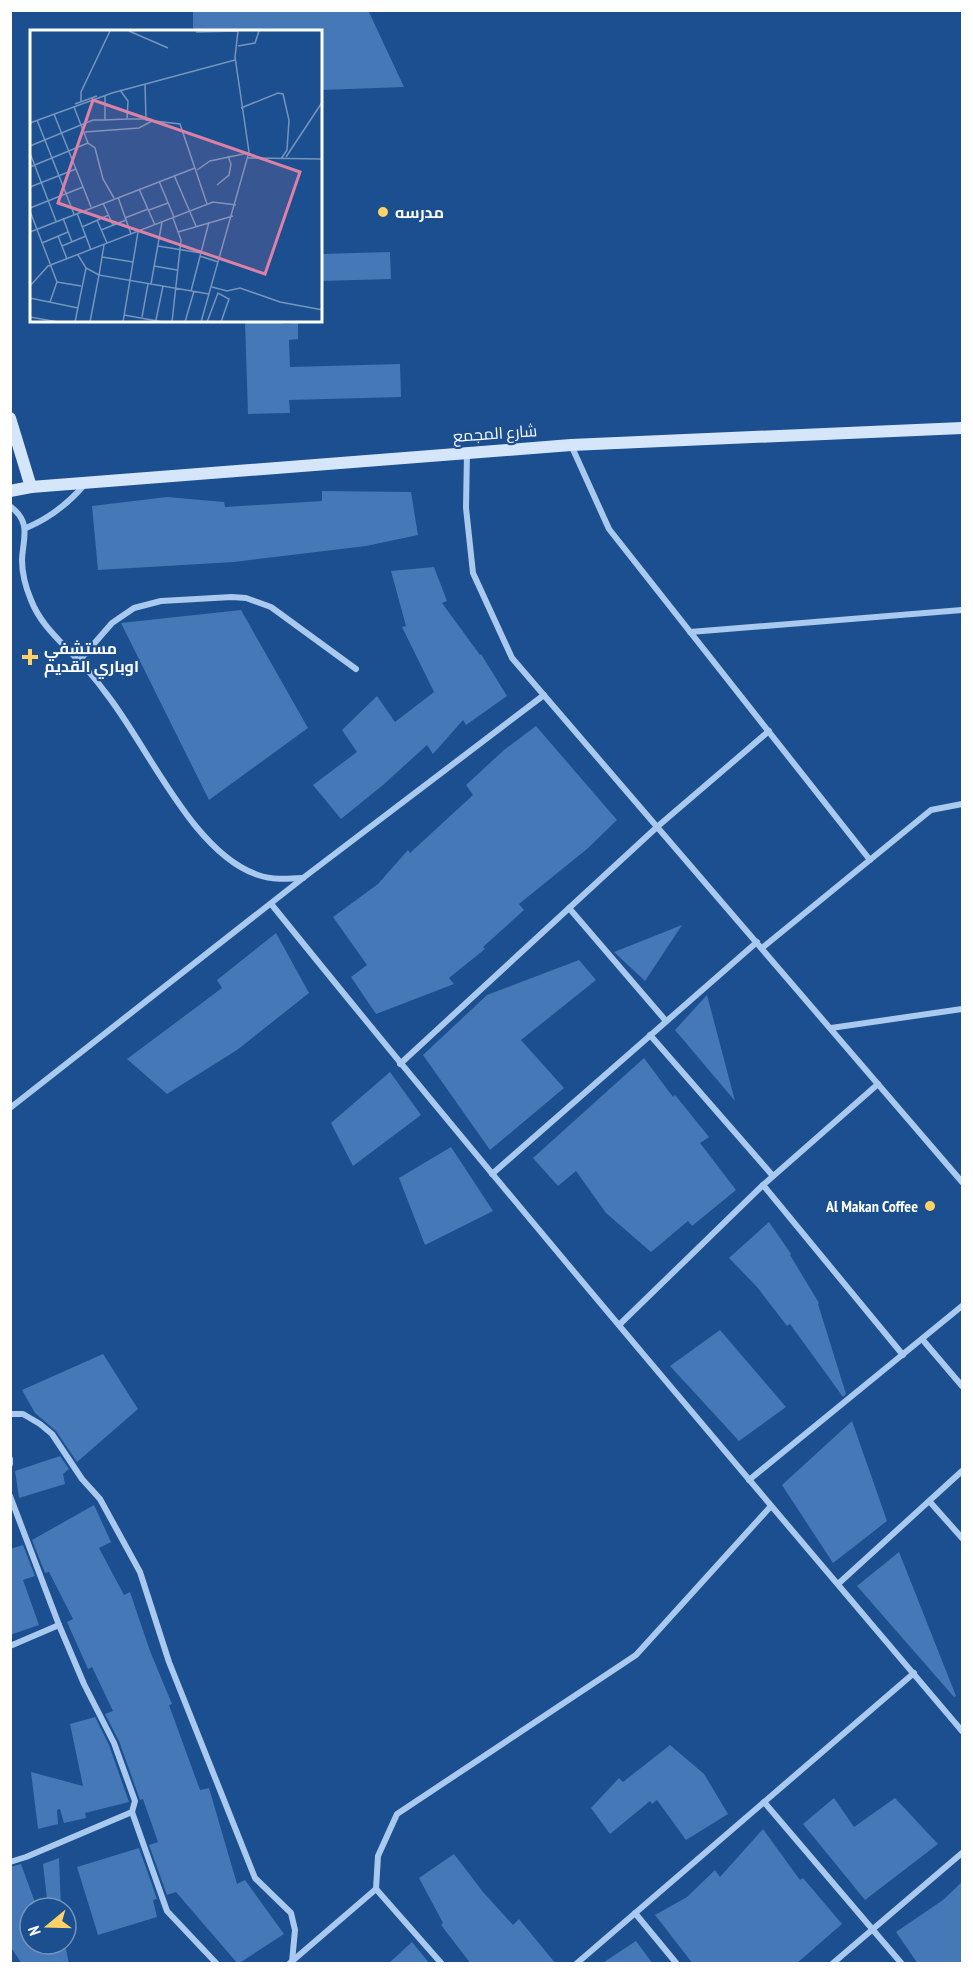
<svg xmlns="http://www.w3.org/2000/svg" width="973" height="1974" font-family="'PT Sans Narrow',Cairo,sans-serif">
<rect width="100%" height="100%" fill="#1b4f8f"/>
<!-- building -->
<g fill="#4478b7">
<polygon points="193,10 368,10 404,87 321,90 321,32 193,32"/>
<polygon points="390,252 391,279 321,281 321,254"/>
<polygon points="245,321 283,321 283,324 298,323 298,339 289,340 290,367 400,364 401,397 289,400 290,413 248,414"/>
<polygon points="322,491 411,492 418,535 366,546 234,562 98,570 92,506 167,497 224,502 225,507 322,501"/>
<polygon points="434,567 447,601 442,603 480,655 481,654 507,696 466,725 463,720 433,754 427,745 383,785 341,819 313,785 357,752 342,730 377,696 395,722 434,692 402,627 406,626 391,571"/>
<polygon points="241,610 308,728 209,800 121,623"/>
<polygon points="536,726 617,820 587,849 519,904 524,910 483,947 485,949 449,978 454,984 376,1014 351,977 367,965 333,917 378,884 408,850 410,853 473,795 466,785 504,750"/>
<polygon points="682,925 645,981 614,952"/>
<polygon points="276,933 309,993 237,1050 167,1094 127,1059 222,988 217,980"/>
<polygon points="579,960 596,980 521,1040 564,1088 490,1150 423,1055 487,995"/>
<polygon points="707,995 735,1101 675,1030"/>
<polygon points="644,1058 673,1097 675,1095 709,1137 700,1143 736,1190 692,1226 688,1221 651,1252 606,1213 576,1171 558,1186 533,1158"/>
<polygon points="390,1072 421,1115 353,1166 331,1123"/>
<polygon points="451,1147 493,1211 425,1245 399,1178"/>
<polygon points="769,1222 791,1254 790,1255 819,1303 818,1304 846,1394 843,1397 790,1324 787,1326 757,1287 729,1258"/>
<polygon points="720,1330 786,1407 739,1441 670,1366"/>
<polygon points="103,1354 138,1409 77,1462 56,1431 35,1413 22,1390"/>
<polygon points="852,1421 887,1521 833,1563 782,1485"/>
<polygon points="60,1456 69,1469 63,1474 65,1484 19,1498 15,1471"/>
<polygon points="94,1505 111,1542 99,1548 124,1595 130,1592 150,1651 172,1704 169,1705 200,1790 209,1788 237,1884 245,1880 284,1934 238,1964 176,1892 167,1895 149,1845 158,1842 143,1799 140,1800 119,1741 105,1714 113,1711 92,1667 88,1669 67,1622 73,1619 49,1572 45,1573 32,1540"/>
<polygon points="23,1545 35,1576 23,1580 39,1625 10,1635 10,1549"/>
<polygon points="899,1552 956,1696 954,1697 857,1586"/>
<polygon points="95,1717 109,1745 129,1802 85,1813 86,1818 64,1823 60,1809 57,1810 58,1824 38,1829 31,1772 83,1786 70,1724"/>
<polygon points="670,1745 704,1774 728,1814 686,1840 657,1800 652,1804 650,1801 610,1834 591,1808 619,1778 623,1782"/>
<polygon points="834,1798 854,1827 895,1798 938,1844 865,1900 803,1824"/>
<polygon points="763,1829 800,1880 803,1878 842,1924 796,1964 693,1964 655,1915 687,1897 715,1870 720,1877"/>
<polygon points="139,1848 157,1899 153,1900 157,1917 98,1935 77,1867"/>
<polygon points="454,1854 483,1892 513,1925 519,1919 556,1964 471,1964 441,1925 443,1923 419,1878"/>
<polygon points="59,1858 61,1908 48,1908 43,1864"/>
<polygon points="21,1864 37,1908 30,1908 30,1944 65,1944 69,1964 22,1964 10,1946 10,1867"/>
<polygon points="963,1881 963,1964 918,1964 896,1932 943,1900"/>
<polygon points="636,1941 653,1964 601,1964"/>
<polygon points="412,1942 430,1964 388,1964"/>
</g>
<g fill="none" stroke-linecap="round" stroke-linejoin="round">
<!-- street -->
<g stroke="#a9c9ee" stroke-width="6">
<polyline points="571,445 609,529 870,860"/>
<polyline points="467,452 466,508 473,573 512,658 962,1182"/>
<path d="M10,506C32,523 23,537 22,560C22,573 26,588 31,600C40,623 56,637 72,654C84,666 95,678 105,692C147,744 192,853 258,875C272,880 287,879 303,878"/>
<path d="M26,528C50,518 68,504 85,484"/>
<polyline points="690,632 962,610"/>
<polyline points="79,661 112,623 134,608 161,601 232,597 246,598 271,607 356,669"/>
<path d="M272,905C497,1184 730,1457 962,1731"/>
<polyline points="569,908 666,1021"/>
<polyline points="762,948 931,810 962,804"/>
<polyline points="831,1028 962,1009"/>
<polyline points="650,1035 773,1176"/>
<polyline points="400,1064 657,827 769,731"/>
<polyline points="10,1108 303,878 544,695"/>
<polyline points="492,1174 757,942"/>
<polyline points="763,1185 903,1355"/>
<polyline points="619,1325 763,1185 878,1084"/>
<polyline points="922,1339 962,1386"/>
<polyline points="10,1414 23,1414 40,1424 52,1434 82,1479 100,1499 140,1572 169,1662 255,1878 291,1913 295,1930 292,1962"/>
<polyline points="10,1459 10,1464"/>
<polyline points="749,1480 962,1306"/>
<polyline points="10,1496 59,1625 10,1646"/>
<polyline points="930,1502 962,1538"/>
<polyline points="838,1584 962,1471"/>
<polyline points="764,1802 902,1964"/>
<polyline points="132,1812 167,1911 217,1964"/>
<polyline points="10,1862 26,1857 132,1812 135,1801 114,1743 84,1684 59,1625"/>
<polyline points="635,1913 677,1964"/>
<polyline points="290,1963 376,1889"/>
<polyline points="442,1964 376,1889 378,1856 397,1814 636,1655 771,1506"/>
<polyline points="576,1964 914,1673"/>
<polyline points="832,1964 962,1853"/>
</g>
<!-- secondary -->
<g stroke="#d6e6fa" stroke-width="12">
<polyline points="10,418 31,487"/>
<polyline points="10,491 31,487 571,445 962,428"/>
</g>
</g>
<!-- markers -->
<g fill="#ffd166" stroke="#1b4f8f" stroke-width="2">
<circle cx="383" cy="212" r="6"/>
<path d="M27 648h6v6h6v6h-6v6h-6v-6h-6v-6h6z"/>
<circle cx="930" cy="1206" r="6"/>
</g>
<g text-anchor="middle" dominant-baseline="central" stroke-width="4.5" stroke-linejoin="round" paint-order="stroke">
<!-- poi labels -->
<g font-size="16" font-weight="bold" fill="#fff" stroke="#1b4f8f" text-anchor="start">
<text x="395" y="212">مدرسه</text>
<text x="44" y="648">مستشفي<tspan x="44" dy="18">اوباري القديم</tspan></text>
<text x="918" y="1206" text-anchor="end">Al Makan Coffee</text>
</g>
<!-- street labels -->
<g font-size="16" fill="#fff" stroke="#1b4f8f">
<text transform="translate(495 433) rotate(-4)">شارع المجمع</text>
</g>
</g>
<!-- overview -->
<g transform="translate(30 30)">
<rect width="292" height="292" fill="#1b4f8f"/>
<path fill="none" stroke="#7695bc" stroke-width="1.5" d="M99,1L138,18M166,2L208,1M208,16L225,13L229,1M115,54L116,90L150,94L177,174M90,60L98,71L97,89H116M75,65V90L97,89M51,72V62L80,1M45,74L67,66M44,77L58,113L65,118L73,149L84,168M211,78L248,63L253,64L259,90L257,120L251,129M24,84L61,177M7,90L44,184M0,93L82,63L205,30M55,102L109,98L122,91M0,116L63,90H75M0,123L26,191M256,127L293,71M218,128L293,129M0,137L58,113M167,140L180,131L218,123M144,145L166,196M129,151L144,187M187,155L199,145L201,134L198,126M0,157L46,139M109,159L125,195M88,167L101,204M73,173L83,195M0,178L53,157M119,180L138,173M0,181L27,252L20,272M47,183L61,220M33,188L42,212M95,188L118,179M67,190L77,213M52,197L79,185M71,200L96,190M0,202L165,138M148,202L203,186M28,206L37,229M12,213L38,202M32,216L56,206M128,216L171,223M48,225L56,238L69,245L74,215M170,226L188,232M72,227L103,232M124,236L147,240M27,252L51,256M121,254L132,192M0,256L18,236L183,172L206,175M182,257L197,261L210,258L250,272L293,280M161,261L179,192M0,268L48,278M94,285L133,292M0,287L28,292M112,287L118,254M126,290L133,256M45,292L56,238M60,292L69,245L179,264M93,292L108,202M142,292L151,210L143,188M155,292L164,261M171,292L219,122L205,27L208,1M177,292L188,263L199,269L191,292"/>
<path fill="#dd80a5" fill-opacity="0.15" stroke="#dd80a5" stroke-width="3" d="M63,70L270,142L235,244L28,173Z"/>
<rect width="292" height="292" fill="none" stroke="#fff" stroke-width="3"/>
</g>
<!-- border -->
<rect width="973" height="1974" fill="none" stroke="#ffffff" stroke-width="24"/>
<!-- north arrow -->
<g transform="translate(48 1926) rotate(251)"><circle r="28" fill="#1b4f8f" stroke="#7695bc" stroke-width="1.5"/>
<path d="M0-4.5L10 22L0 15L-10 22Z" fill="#ffd166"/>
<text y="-9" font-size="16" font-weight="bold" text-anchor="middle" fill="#ffffff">N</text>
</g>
</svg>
